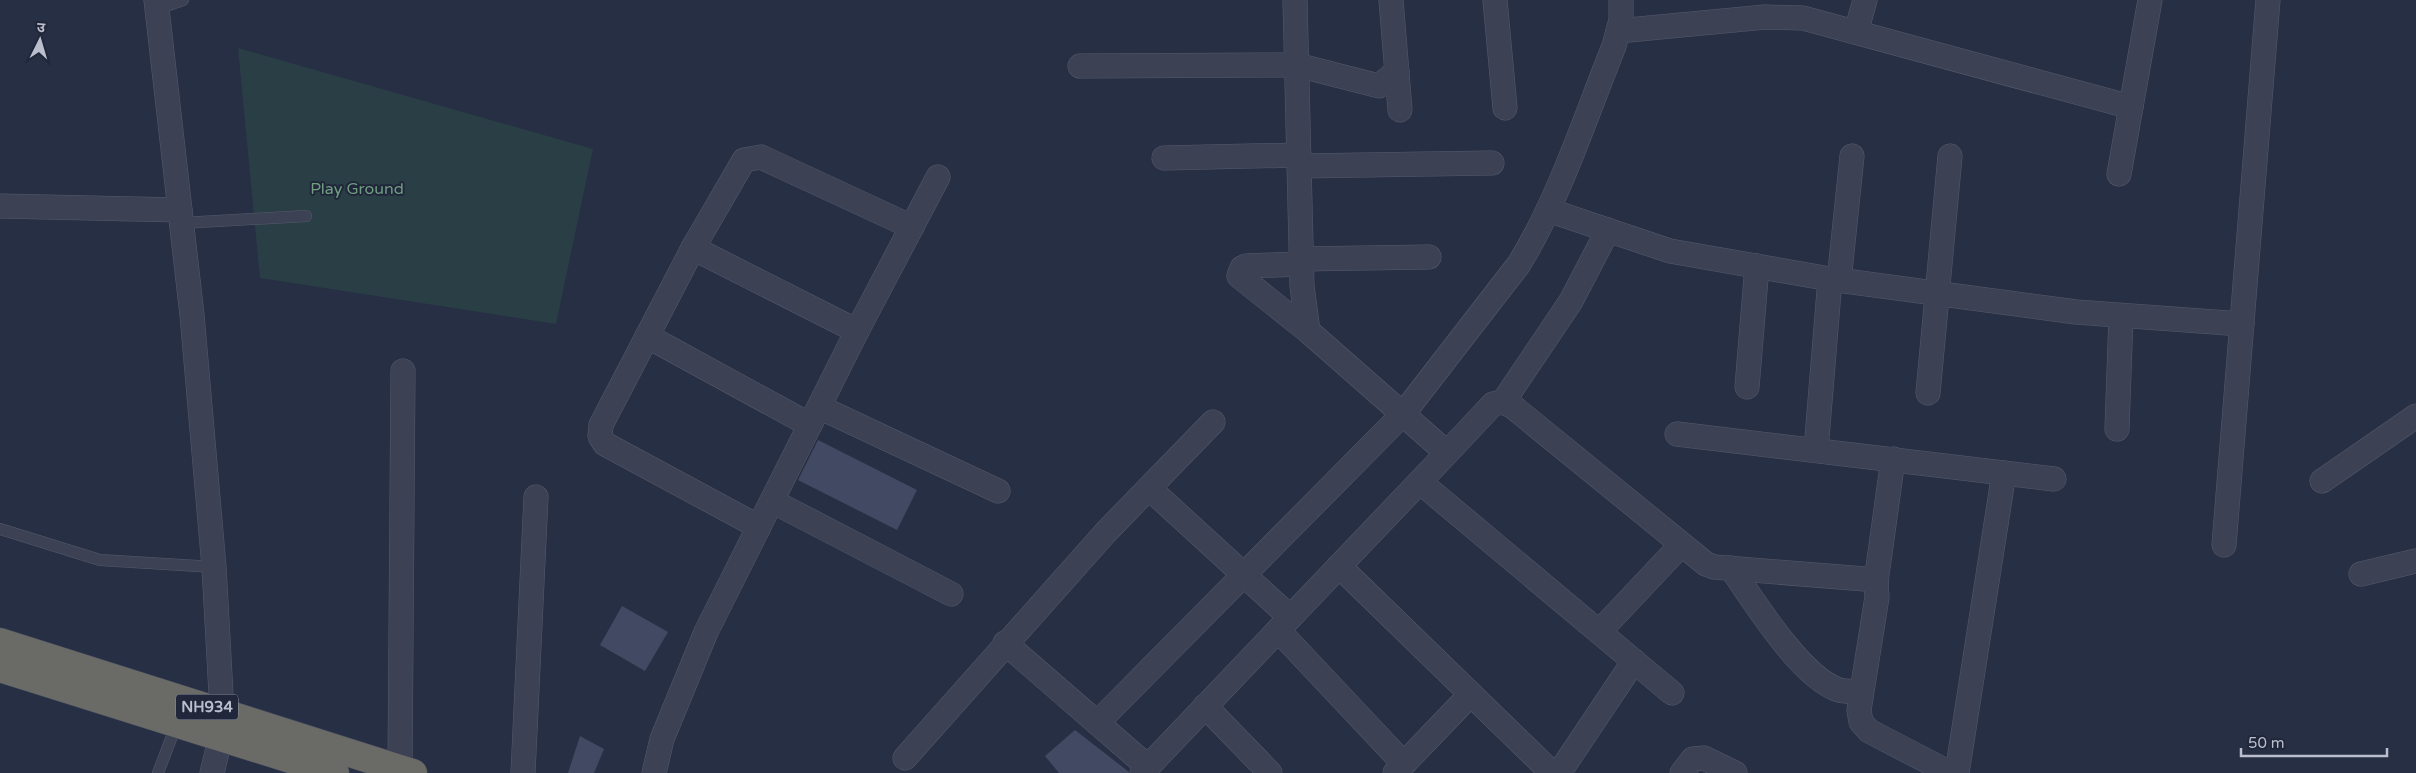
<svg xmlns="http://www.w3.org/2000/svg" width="2416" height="773" font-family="'Varela Round','Noto Sans Devanagari',sans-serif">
<rect width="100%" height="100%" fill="#272f45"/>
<!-- green -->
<polygon fill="#2a3e46" points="238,48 593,149 556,324 260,278"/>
<!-- building -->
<g fill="#414a62">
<polygon points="818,440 917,490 897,530 798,480"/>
<polygon points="622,606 668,632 645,671 600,645"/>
<polygon points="1075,730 1129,772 1129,773 1059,773 1045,756"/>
<polygon points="580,736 604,749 594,773 568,773"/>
</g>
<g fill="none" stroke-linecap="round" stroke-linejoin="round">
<!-- service casing -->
<g stroke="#555a6c" stroke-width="12">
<g id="service">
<polyline points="157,9 183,0"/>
<polyline points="182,223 306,216"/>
<polyline points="0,529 100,560 214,567"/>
<polyline points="158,773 177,723"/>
</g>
</g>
<!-- minor casing -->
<g stroke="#555a6c" stroke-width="25">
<g id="minor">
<polyline points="156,0 192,315 214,567 222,712 221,736 212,773"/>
<polyline points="1391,0 1400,110"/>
<polyline points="1495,0 1505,108"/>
<polyline points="1618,31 1765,17 1803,18 2131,107"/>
<polyline points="1856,32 1865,0"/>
<polyline points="1080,66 1297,65 1379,86 1397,71"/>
<polyline points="1164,158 1299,155"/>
<polyline points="1299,166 1492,163"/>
<polyline points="2119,174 2150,0"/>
<polyline points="0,206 180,210"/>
<polyline points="1548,210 1670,251 1830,279 2076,312 2242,324"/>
<polyline points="693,248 857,331"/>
<polyline points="1301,259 1429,257"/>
<polyline points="1301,264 1246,266 1242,268 1239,276 1308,331"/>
<polyline points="1839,281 1852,156"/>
<polyline points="647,336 810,425"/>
<polyline points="1747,387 1757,266"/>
<polyline points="1928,393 1950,156"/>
<polyline points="1503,402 1571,301 1608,230"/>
<polyline points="819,407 998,491"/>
<polyline points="2117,429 2121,316"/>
<polyline points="1677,434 2054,479"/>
<polyline points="1816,450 1830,279"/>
<polyline points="1447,453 1493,404 1503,402 1512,406 1706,564 1714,567 1865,579 1876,582 1877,597 1859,710 1861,722 1869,731 1950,773"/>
<polyline points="2322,481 2416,416"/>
<polyline points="1420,482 1672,693"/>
<polyline points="1149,488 1290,617"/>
<polyline points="772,501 951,594"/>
<polyline points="759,527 605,444 600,436 601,425 693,248 744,160 761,157 912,227"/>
<polyline points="2224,545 2268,0"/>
<polyline points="1339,566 1552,773"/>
<path d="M1731,568C1753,600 1801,678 1839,690C1845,692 1854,691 1861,692"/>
<polyline points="2361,574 2416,561"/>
<polyline points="1876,582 1893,459"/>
<polyline points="1278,630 1404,764"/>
<polyline points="1599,632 1681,545"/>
<polyline points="1005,643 1148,767"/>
<polyline points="1205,706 1270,773"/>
<path d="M1098,722L1403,414L1519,264C1559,199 1585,118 1614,46L1621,20V0"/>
<polyline points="905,758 1106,532 1213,422"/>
<polyline points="400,769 403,371"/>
<polyline points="523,773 536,497"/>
<polyline points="654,773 662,739 706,632 857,331 938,177"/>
<polyline points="1142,773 1447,453 1308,331 1302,286 1295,0"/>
<polyline points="1395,773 1471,694"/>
<polyline points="1559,773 1634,661"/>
<polyline points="1682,773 1693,759 1704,758 1735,773"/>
<polyline points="1957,773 2004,473"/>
</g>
</g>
<!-- trunk casing -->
<g stroke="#444a5c" stroke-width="29">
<g id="trunk">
<polyline points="0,642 413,773"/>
<polyline points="0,668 335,773"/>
</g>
</g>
<!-- service -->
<use href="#service" stroke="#3c4254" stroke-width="11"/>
<!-- minor -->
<use href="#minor" stroke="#3c4254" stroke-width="24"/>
<!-- trunk -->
<use href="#trunk" stroke="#6a6a66" stroke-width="28"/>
</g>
<g text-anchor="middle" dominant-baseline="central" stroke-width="4" stroke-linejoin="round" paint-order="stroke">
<!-- shield labels -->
<rect fill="#20273a" stroke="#8c91a1" stroke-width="1" x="176" y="694.5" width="62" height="25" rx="4"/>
<g font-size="15" font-weight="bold" fill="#babecd">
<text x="207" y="707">NH934</text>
</g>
<!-- park labels -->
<g font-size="16" fill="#719e82" stroke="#20273a">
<text x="357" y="189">Play Ground</text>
</g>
</g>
<!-- north arrow -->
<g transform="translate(40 40) rotate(5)" stroke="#20273a" stroke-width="4" paint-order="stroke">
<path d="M0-4L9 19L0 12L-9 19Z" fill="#babecd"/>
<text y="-8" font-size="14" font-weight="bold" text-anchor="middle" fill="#babecd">उ</text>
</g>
<!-- scale -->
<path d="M2241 748v8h146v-8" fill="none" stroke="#babecd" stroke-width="2.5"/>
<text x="2248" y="748" font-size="15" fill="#babecd" stroke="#20273a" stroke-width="4" paint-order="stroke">50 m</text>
</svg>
